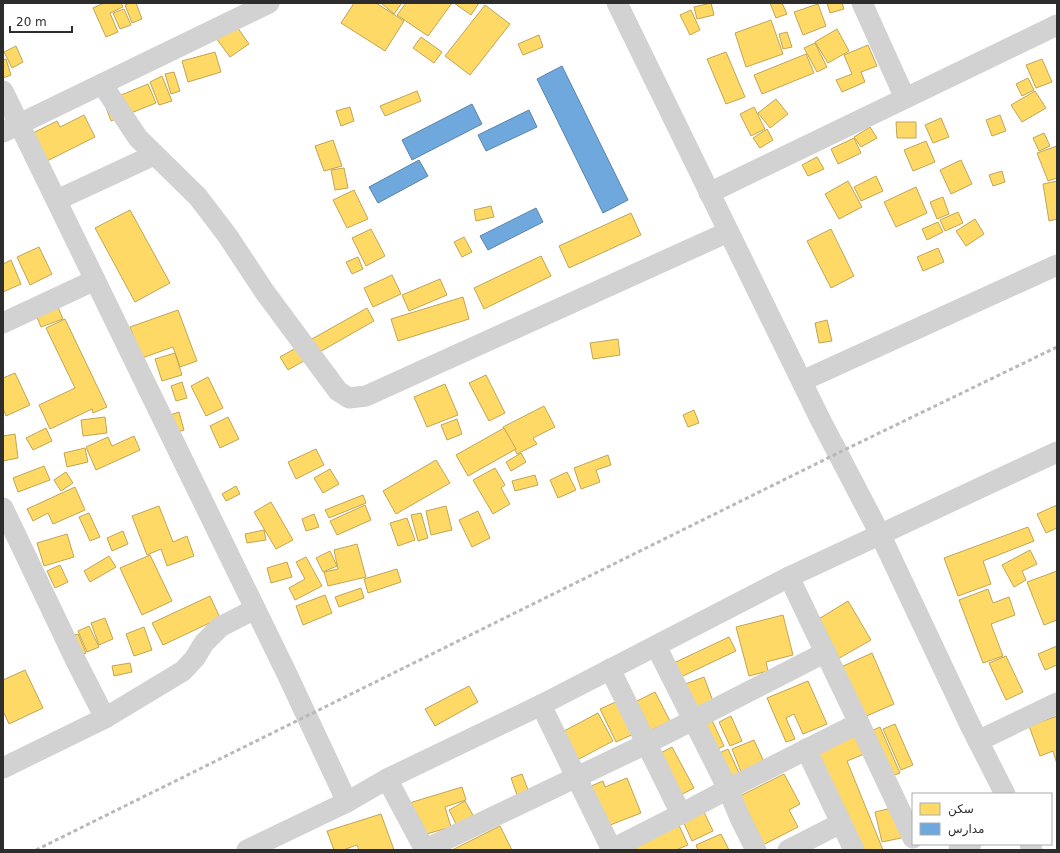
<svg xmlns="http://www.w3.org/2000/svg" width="1060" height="853" font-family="'DejaVu Sans',Cairo,sans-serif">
<rect width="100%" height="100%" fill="#fff"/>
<!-- homes -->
<g fill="#ffd966" stroke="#c0a555">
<polygon points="104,3 121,3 123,7 110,13 118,32 106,37 93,8"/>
<polygon points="130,3 136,3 142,19 132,23 125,5"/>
<polygon points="354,3 376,3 404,21 385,51 341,23"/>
<polygon points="381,3 402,3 394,14"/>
<polygon points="406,3 452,3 428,36 397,15"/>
<polygon points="454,3 479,3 471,15"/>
<polygon points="711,3 714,15 697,19 694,7"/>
<polygon points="770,3 782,3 787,14 776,18"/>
<polygon points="827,3 842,3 844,9 830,13"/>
<polygon points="818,4 826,26 803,35 794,12"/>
<polygon points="485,5 510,24 470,75 445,56"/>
<polygon points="124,9 131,25 120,29 113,13"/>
<polygon points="691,10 700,30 690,35 680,15"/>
<polygon points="771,20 783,54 746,67 735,33"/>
<polygon points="235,24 249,44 230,57 216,38"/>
<polygon points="837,29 849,51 828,63 815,42"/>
<polygon points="787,32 792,47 783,49 779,34"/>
<polygon points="539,35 543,47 523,55 518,44"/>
<polygon points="421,37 442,52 434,63 413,48"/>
<polygon points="815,43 827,67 817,72 804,48"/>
<polygon points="868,45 877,66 861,72 865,82 842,92 836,80 852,74 844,55"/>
<polygon points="16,46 23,62 12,68 4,52"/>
<polygon points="215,52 221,72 188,82 182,61"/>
<polygon points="726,52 745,97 726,104 707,59"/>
<polygon points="806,54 814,73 762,94 754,75"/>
<polygon points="6,59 11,75 3,78 3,60"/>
<polygon points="1042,59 1052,82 1036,88 1026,65"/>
<polygon points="174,72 180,91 171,94 165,74"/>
<polygon points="162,76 172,101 159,105 150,82"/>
<polygon points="1028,78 1034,90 1022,96 1016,84"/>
<polygon points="148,84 156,103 111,121 104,102"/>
<polygon points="417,91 421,101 385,116 380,106"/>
<polygon points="1035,91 1046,108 1022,122 1011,105"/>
<polygon points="776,99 788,114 770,128 758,113"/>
<polygon points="350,107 354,121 341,126 336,111"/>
<polygon points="754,107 765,129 751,136 740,114"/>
<polygon points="84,115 95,137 47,161 33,133 57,121 60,127"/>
<polygon points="1000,115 1006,131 992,136 986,120"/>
<polygon points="941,118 949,137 933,143 925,125"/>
<polygon points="896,122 916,122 916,138 897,138"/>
<polygon points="870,127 877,138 861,147 854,137"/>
<polygon points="767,129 773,140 760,148 753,138"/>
<polygon points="1044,133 1050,146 1039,151 1033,138"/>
<polygon points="854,138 861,153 838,164 831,149"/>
<polygon points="333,140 342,166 324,171 315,146"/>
<polygon points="926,141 935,162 913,171 904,150"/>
<polygon points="1057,146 1057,178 1048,181 1037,153"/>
<polygon points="817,157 824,169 808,176 802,165"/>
<polygon points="961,160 972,184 951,194 940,170"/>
<polygon points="344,168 348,188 335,190 331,170"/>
<polygon points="1002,171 1005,182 993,186 989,175"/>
<polygon points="876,176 883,191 861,201 854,187"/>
<polygon points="848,181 862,207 839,219 825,194"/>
<polygon points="1057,181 1057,219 1049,221 1043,184"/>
<polygon points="916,187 927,213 896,227 884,202"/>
<polygon points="354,190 368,219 347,228 333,200"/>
<polygon points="943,197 949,214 937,219 930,202"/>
<polygon points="491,206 494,217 476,221 474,210"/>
<polygon points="130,210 170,283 135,302 95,228"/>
<polygon points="958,212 963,223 945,231 940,220"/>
<polygon points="631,213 641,235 569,268 559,246"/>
<polygon points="975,219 984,234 966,246 956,231"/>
<polygon points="938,222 943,232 927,240 922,229"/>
<polygon points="371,229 385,256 366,266 352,238"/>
<polygon points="831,229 854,276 831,288 807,241"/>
<polygon points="464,237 472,252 462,257 454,242"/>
<polygon points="39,247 52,274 30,285 17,257"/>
<polygon points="938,248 944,262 923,271 917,257"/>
<polygon points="541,256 551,276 484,309 474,288"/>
<polygon points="358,257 363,269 352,274 346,262"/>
<polygon points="11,260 21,284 3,292 3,264"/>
<polygon points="392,275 401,294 373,307 364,288"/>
<polygon points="440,279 447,295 409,311 402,295"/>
<polygon points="463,297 469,319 398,341 391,319"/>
<polygon points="58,307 63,319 41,327 36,315"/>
<polygon points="367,308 374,321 288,370 280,357"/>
<polygon points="178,310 197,361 180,367 173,347 142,358 130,327"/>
<polygon points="65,319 107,407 93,413 92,409 50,429 39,405 75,388 46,328"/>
<polygon points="827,320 832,341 819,343 815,323"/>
<polygon points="618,339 620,355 593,359 590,343"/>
<polygon points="175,353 182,375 162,381 155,359"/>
<polygon points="15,373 30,405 6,416 3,408 3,378"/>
<polygon points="486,375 505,413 489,421 469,383"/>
<polygon points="208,377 223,408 206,416 191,386"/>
<polygon points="182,382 187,398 176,401 171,386"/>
<polygon points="445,384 458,415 427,427 414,397"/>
<polygon points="544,406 555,427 533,438 537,444 517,454 503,427"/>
<polygon points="694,410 699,423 688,427 683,415"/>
<polygon points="179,412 184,430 175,433 170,415"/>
<polygon points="105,417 107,433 83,436 81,420"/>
<polygon points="228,417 239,439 220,448 210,426"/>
<polygon points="457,419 462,434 447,440 441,425"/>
<polygon points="46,428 52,441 33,450 26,438"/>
<polygon points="504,428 516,449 468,476 456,455"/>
<polygon points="15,434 18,458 3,461 3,436"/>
<polygon points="134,436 140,450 96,470 86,447 108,437 112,446"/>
<polygon points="85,448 88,462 67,467 64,453"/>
<polygon points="316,449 324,465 296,479 288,462"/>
<polygon points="521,453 526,462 511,471 506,462"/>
<polygon points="608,455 611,465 596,470 600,482 581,489 574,468"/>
<polygon points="436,460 450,483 396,514 383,491"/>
<polygon points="44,466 50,480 18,492 13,478"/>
<polygon points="495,468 505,485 501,488 510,504 493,514 473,480"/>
<polygon points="330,469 339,484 323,493 314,478"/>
<polygon points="66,472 73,483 61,491 54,480"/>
<polygon points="567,472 576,490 558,498 550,480"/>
<polygon points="535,475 538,485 515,491 512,481"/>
<polygon points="236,486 240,494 226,501 222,494"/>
<polygon points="75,487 85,510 53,524 48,513 33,521 27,509"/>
<polygon points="363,495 366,503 329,518 325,510"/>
<polygon points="271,502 293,540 276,549 254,512"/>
<polygon points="365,505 371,520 337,535 330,521"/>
<polygon points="1057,505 1057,528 1046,533 1037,514"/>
<polygon points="159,506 173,542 187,536 194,556 167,566 161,549 147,555 132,516"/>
<polygon points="446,506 452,530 431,535 426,511"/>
<polygon points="478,511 490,538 472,547 459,520"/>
<polygon points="89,513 100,537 90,541 79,517"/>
<polygon points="421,513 428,538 418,541 411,515"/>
<polygon points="314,514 319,527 306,531 302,519"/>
<polygon points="407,518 415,540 398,546 390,523"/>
<polygon points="1028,527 1034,541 983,561 991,584 958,596 944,558"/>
<polygon points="264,530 266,540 247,543 245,534"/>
<polygon points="123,531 128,544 112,551 107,538"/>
<polygon points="67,534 74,557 44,566 37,543"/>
<polygon points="357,544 366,577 328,586 324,572 338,569 334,550"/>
<polygon points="1030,550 1037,564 1022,571 1026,580 1014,587 1002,565"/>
<polygon points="330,551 337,566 323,572 316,558"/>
<polygon points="150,555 172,601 142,615 120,568"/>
<polygon points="109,556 116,567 90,582 84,571"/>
<polygon points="306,557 322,586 295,600 289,588 305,579 296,562"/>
<polygon points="287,562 292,577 271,583 267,568"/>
<polygon points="60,565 68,582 55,588 47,571"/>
<polygon points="397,569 401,582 368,593 364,579"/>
<polygon points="1057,571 1057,620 1044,625 1027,582"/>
<polygon points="361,588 364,598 339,607 335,597"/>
<polygon points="988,589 993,603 1009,597 1015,615 991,624 1003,656 983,663 959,600"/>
<polygon points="325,595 332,613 303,625 296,606"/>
<polygon points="210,596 220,618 163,645 152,623"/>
<polygon points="848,601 871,640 829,664 817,620"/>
<polygon points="783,615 793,655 766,662 768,671 749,676 736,627"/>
<polygon points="105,618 113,639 99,645 91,623"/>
<polygon points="89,626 99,647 87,652 78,631"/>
<polygon points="144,627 152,650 134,656 126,634"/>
<polygon points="78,634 86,653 75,657 67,638"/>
<polygon points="729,637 736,651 668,683 661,669"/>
<polygon points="1057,646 1057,665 1045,670 1038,654"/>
<polygon points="872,653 894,704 862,718 839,668"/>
<polygon points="1006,656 1023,692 1006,700 989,663"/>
<polygon points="130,663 132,672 114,676 112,666"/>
<polygon points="25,670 43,708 9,724 3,711 3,680"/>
<polygon points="704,677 714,704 691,713 680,686"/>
<polygon points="808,681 827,724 803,734 794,714 786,718 795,739 786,742 767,698"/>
<polygon points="469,686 478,702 435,726 425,709"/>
<polygon points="655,692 670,721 643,734 629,705"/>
<polygon points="620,700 636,733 616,742 600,709"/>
<polygon points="598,713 613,741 564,767 549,739"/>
<polygon points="710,716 724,746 703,756 689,726"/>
<polygon points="731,716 742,741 730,746 719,722"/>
<polygon points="1057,716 1057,764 1053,751 1040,756 1029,726"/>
<polygon points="895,724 913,765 901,770 883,729"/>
<polygon points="880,727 900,773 887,778 867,733"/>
<polygon points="857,731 867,753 847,761 883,850 846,850 806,752"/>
<polygon points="754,740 764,762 741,772 732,749"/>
<polygon points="672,747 694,788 673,799 651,758"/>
<polygon points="728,749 740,775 719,785 707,759"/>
<polygon points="522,774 528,790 517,795 511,778"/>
<polygon points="784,774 800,804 789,810 798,827 753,850 728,802"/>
<polygon points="627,778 641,813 600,829 584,789 603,781 605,787"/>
<polygon points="462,787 466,800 445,807 451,827 416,837 406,804"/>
<polygon points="465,801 474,817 457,826 449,810"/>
<polygon points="900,806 906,837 882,842 875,812"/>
<polygon points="703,810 713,831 692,841 682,819"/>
<polygon points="381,814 394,850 359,850 357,845 343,850 334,850 327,831"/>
<polygon points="678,823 688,845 676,850 636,850 633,843"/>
<polygon points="500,826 512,850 452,850"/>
<polygon points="721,834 729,850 698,850 696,845"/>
</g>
<!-- schools -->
<g fill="#6fa8dc" stroke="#5b83a8">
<polygon points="562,66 628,200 603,213 537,79"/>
<polygon points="472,104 482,124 412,160 402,140"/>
<polygon points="529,110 537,127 486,151 478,135"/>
<polygon points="419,160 428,176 378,203 369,187"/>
<polygon points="536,208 543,222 488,250 480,236"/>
</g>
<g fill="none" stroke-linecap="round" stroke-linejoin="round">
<!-- minor -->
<g stroke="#d2d2d2" stroke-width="21">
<polyline points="617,3 820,419 880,534 970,725 1005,794"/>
<polyline points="862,3 905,98"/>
<polyline points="102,84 138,138 198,197 227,235 264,291 338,391 349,398 366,396 728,232"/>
<polyline points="3,91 287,674 347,802"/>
<polyline points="3,132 269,3"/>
<polyline points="709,193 1057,25"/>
<polyline points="57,200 154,155"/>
<polyline points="3,323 95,280"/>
<polyline points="802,381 1057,265"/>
<polyline points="3,508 76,661 105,718"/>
<polyline points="789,577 859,723 913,838"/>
<polyline points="656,646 728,789 740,818 756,850"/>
<polyline points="610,669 681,814"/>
<polyline points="541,705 612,850"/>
<polyline points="978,741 1057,703"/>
<polyline points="806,749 854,850"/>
<polyline points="3,768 105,718 183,671 195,658 204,643 220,627 255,609"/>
<polyline points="387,779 425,850"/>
<polyline points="1030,844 1032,850"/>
<polyline points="247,850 347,802 387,779 541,705 789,577 1057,452"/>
<polyline points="424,850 648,743 826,652"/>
<polyline points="610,850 681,814 728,789 859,723"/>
<polyline points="788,850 841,823"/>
<polyline points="959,850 971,844"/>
</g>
<!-- rail -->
<polyline stroke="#b9b9b9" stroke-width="3" stroke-dasharray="4 3" stroke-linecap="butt" points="36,850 838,453 1057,347"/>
</g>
<!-- border -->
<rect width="1060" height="853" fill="none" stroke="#2d2d2d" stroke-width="8"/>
<!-- legend -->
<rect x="912" y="793" width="140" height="52" fill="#ffffff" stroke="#ababab"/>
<rect x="920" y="803" width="20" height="12" fill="#ffd966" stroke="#ababab"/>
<text x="948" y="813" font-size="12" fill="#2d2d2d">سكن</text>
<rect x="920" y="823" width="20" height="12" fill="#6fa8dc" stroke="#ababab"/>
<text x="948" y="833" font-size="12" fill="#2d2d2d">مدارس</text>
<!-- scale -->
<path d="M10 26v6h62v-6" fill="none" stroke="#2d2d2d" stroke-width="2"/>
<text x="16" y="26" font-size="12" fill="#2d2d2d" stroke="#ffffff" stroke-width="3" paint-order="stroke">20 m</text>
</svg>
